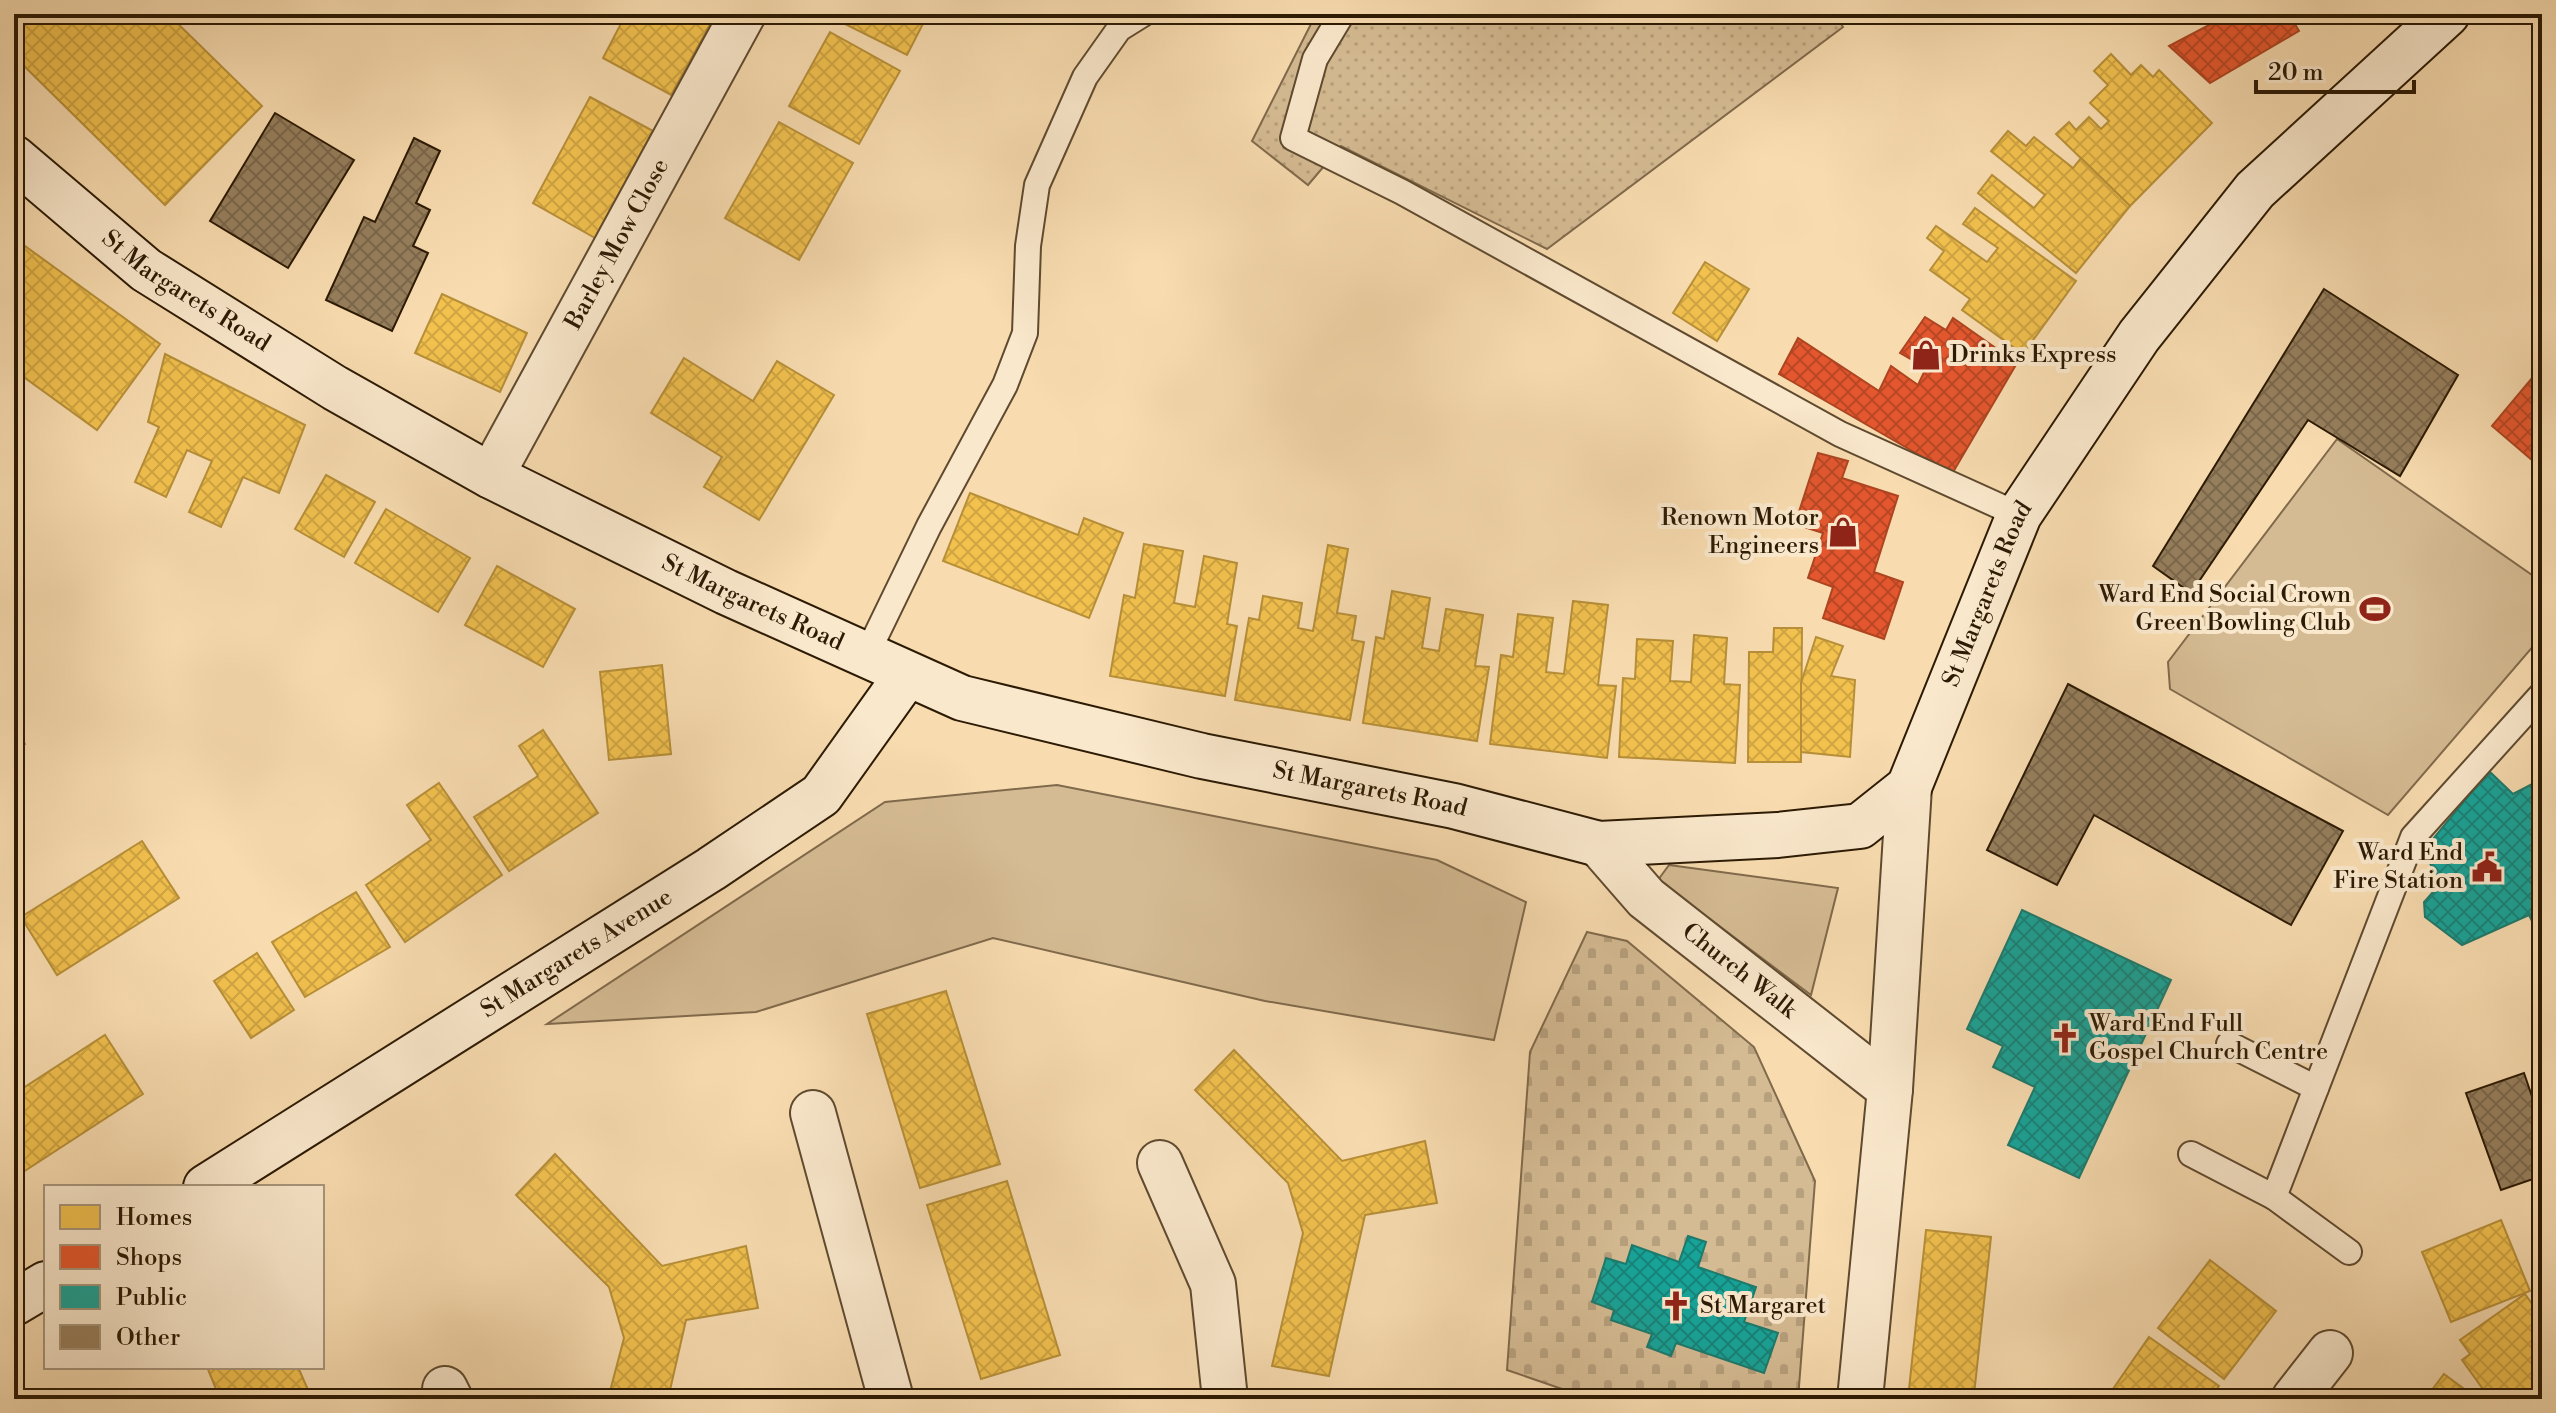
<svg xmlns="http://www.w3.org/2000/svg" width="2556" height="1413" font-family="'Libre Bodoni',serif">
<defs>
<pattern id="cemetery-stones" width="16" height="16" patternUnits="userSpaceOnUse" patternTransform="scale(2)"><rect width="16" height="16" fill="#d5bb93"/><path d="M2 7V4a2 2 0 0 1 4 0v3zM10 15v-3a2 2 0 0 1 4 0v3z" fill="#b7a07d"/></pattern>
<pattern id="park-dots" width="8" height="8" patternUnits="userSpaceOnUse" patternTransform="scale(2)"><rect width="8" height="8" fill="#d5bb93"/><path d="M2 2h.1M6 6h.1" fill="none" stroke="#b7a07d" stroke-width="1.8" stroke-linecap="round"/></pattern>
<pattern id="homes-cross-hatch" width="8" height="8" patternUnits="userSpaceOnUse" patternTransform="scale(2)"><rect width="8" height="8" fill="#f2c14e"/><path d="M0 0l8 8M0 8l8-8" fill="none" stroke="#d0a542"/></pattern>
<pattern id="shops-cross-hatch" width="8" height="8" patternUnits="userSpaceOnUse" patternTransform="scale(2)"><rect width="8" height="8" fill="#e4572e"/><path d="M0 0l8 8M0 8l8-8" fill="none" stroke="#b94725"/></pattern>
<pattern id="public-cross-hatch" width="8" height="8" patternUnits="userSpaceOnUse" patternTransform="scale(2)"><rect width="8" height="8" fill="#17a398"/><path d="M0 0l8 8M0 8l8-8" fill="none" stroke="#15847a"/></pattern>
<pattern id="building-cross-hatch" width="8" height="8" patternUnits="userSpaceOnUse" patternTransform="scale(2)"><rect width="8" height="8" fill="#967f5d"/><path d="M0 0l8 8M0 8l8-8" fill="none" stroke="#7b674b"/></pattern>
</defs>
<rect width="100%" height="100%" fill="#f8dcb0"/>
<filter id="stains"><feTurbulence type="fractalNoise" baseFrequency=".0025" numOctaves="4"/><feColorMatrix values="0 0 0 0 .2 0 0 0 0 .09 0 0 0 0 .02 0 0 0 .5 -.17"/></filter>
<radialGradient id="worn" r=".72"><stop offset=".6" stop-color="#630" stop-opacity="0"/><stop offset="1" stop-color="#630" stop-opacity=".3"/></radialGradient>
<!-- grass -->
<g fill="#d5bb93" stroke="#806a4c" stroke-width="2">
<polygon points="2337,439 2542,582 2542,636 2388,815 2170,689 2168,662"/>
<polygon points="1057,785 1437,860 1526,902 1494,1040 1265,1001 993,938 756,1012 547,1024 885,802"/>
<polygon points="1669,865 1838,888 1811,995 1658,880"/>
</g>
<!-- cemetery -->
<polygon fill="url(#cemetery-stones)" stroke="#806a4c" stroke-width="2" points="1587,932 1627,941 1754,1047 1815,1181 1798,1399 1591,1399 1507,1370 1530,1052"/>
<!-- park -->
<polygon fill="url(#park-dots)" stroke="#806a4c" stroke-width="2" points="1316,14 1834,14 1843,27 1547,249 1341,146 1308,185 1252,141"/>
<!-- homes -->
<g fill="url(#homes-cross-hatch)" stroke="#b78f38" stroke-width="2">
<polygon points="14,14 168,14 262,106 165,205 14,56"/>
<polygon points="626,14 700,14 712,21 671,95 603,58"/>
<polygon points="845,14 928,14 907,55 841,22"/>
<polygon points="830,32 900,71 859,144 789,106"/>
<polygon points="2111,54 2131,75 2141,65 2153,77 2159,70 2212,123 2130,206 2056,134 2069,122 2076,130 2089,117 2101,129 2109,121 2090,103 2108,85 2094,71"/>
<polygon points="590,97 653,131 595,238 533,203"/>
<polygon points="779,122 853,163 799,260 725,218"/>
<polygon points="2008,131 2026,146 2034,137 2073,168 2081,158 2130,206 2076,273 1978,193 1992,175 2034,208 2045,195 1991,151"/>
<polygon points="1975,208 2076,281 2023,354 1962,310 1970,299 1930,270 1944,251 1927,238 1936,226 1987,262 1998,248 1963,224"/>
<polygon points="14,238 160,344 97,430 14,370"/>
<polygon points="1705,262 1749,289 1717,341 1673,313"/>
<polygon points="442,294 527,333 500,392 415,353"/>
<polygon points="165,354 305,425 279,493 243,477 221,527 189,512 212,461 187,450 166,497 135,482 159,427 148,422"/>
<polygon points="684,358 753,401 777,361 834,395 759,520 704,487 722,457 651,413"/>
<polygon points="326,475 375,502 344,557 295,529"/>
<polygon points="970,493 1078,535 1084,518 1123,533 1089,618 943,561"/>
<polygon points="386,509 470,558 438,612 355,563"/>
<polygon points="1144,544 1183,551 1174,603 1195,607 1204,556 1237,563 1227,624 1237,626 1225,696 1110,676 1124,595 1135,598"/>
<polygon points="1328,545 1348,549 1337,613 1356,616 1352,640 1364,642 1350,720 1235,700 1249,618 1259,620 1263,596 1302,603 1298,628 1313,631"/>
<polygon points="497,566 575,609 543,667 465,625"/>
<polygon points="1392,591 1430,598 1422,648 1439,651 1446,609 1483,615 1475,666 1489,667 1477,741 1363,723 1376,637 1384,639"/>
<polygon points="1573,601 1608,605 1598,685 1616,686 1607,758 1490,744 1501,655 1513,657 1518,614 1553,618 1546,672 1564,674"/>
<polygon points="1774,628 1802,628 1801,762 1748,762 1749,652 1773,652"/>
<polygon points="1694,635 1727,638 1724,684 1740,685 1735,763 1619,757 1623,678 1635,679 1637,639 1673,641 1670,681 1691,682"/>
<polygon points="1816,637 1843,646 1831,676 1855,680 1850,757 1801,752 1801,683"/>
<polygon points="662,665 671,754 609,760 600,672"/>
<polygon points="14,728 25,744 14,751"/>
<polygon points="543,730 598,813 509,871 474,817 538,776 519,746"/>
<polygon points="439,783 502,875 405,942 366,885 431,840 407,805"/>
<polygon points="142,841 179,898 57,975 21,917"/>
<polygon points="356,892 390,947 305,997 272,942"/>
<polygon points="257,953 294,1010 251,1038 214,981"/>
<polygon points="946,991 1000,1164 920,1188 867,1014"/>
<polygon points="105,1035 143,1094 14,1178 14,1094"/>
<polygon points="1234,1050 1342,1161 1425,1141 1437,1203 1365,1215 1329,1376 1272,1366 1303,1233 1288,1183 1195,1090"/>
<polygon points="555,1154 662,1266 746,1246 758,1308 686,1320 668,1399 608,1399 624,1338 609,1287 516,1195"/>
<polygon points="1007,1181 1060,1355 981,1379 927,1205"/>
<polygon points="2501,1220 2530,1291 2451,1322 2422,1252"/>
<polygon points="1926,1230 1991,1237 1974,1395 1909,1389"/>
<polygon points="2210,1260 2276,1311 2224,1379 2158,1328"/>
<polygon points="2525,1294 2542,1318 2542,1389 2529,1399 2490,1399 2462,1360 2470,1354 2460,1340"/>
<polygon points="2149,1337 2219,1386 2210,1399 2106,1399"/>
<polygon points="207,1367 298,1367 312,1399 220,1399"/>
<polygon points="2444,1374 2478,1399 2425,1399"/>
</g>
<!-- shops -->
<g fill="url(#shops-cross-hatch)" stroke="#ad4521" stroke-width="2">
<polygon points="2230,14 2289,14 2299,31 2210,83 2169,46"/>
<polygon points="1925,317 1946,330 1953,318 2017,363 1952,474 1779,374 1798,338 1879,391 1891,366 1918,385 1926,368 1900,353"/>
<polygon points="2542,366 2542,449 2532,460 2492,426"/>
<polygon points="1818,453 1848,461 1842,478 1898,496 1874,572 1903,582 1884,639 1823,618 1833,587 1808,578 1823,533 1795,524"/>
</g>
<!-- public -->
<g fill="url(#public-cross-hatch)" stroke="#1d7a6c" stroke-width="2">
<polygon points="2489,771 2513,794 2542,779 2542,941 2529,915 2462,945 2425,917 2424,902 2441,883 2423,851"/>
<polygon points="2022,910 2171,980 2079,1178 2008,1145 2035,1087 1993,1067 2003,1046 1967,1029"/>
<polygon points="1688,1236 1706,1242 1698,1267 1756,1287 1744,1322 1778,1333 1764,1373 1676,1343 1671,1356 1647,1347 1652,1334 1611,1320 1614,1310 1592,1302 1606,1258 1626,1264 1632,1245 1679,1262"/>
</g>
<!-- building -->
<g fill="url(#building-cross-hatch)" stroke="#2c1a04" stroke-width="2">
<polygon points="275,113 354,160 288,268 210,221"/>
<polygon points="414,138 440,151 416,203 430,210 413,246 428,253 392,331 326,300 364,217 375,222"/>
<polygon points="2324,289 2458,375 2400,476 2308,420 2191,593 2153,566"/>
<polygon points="2068,684 2343,831 2291,925 2094,815 2057,885 1987,850"/>
<polygon points="2524,1073 2542,1126 2542,1176 2501,1190 2466,1093"/>
</g>
<g fill="none" stroke-linecap="round" stroke-linejoin="round">
<!-- lane casing -->
<g stroke="#5f4a2f" stroke-width="28">
<g id="lane">
<polyline points="1342,14 1315,59 1293,138 1402,192 1840,434 2019,515"/>
<polyline points="865,658 929,526 1005,385 1025,333 1028,246 1037,185 1085,77 1119,29 1143,14"/>
<polyline points="2229,1044 2316,1088"/>
<polyline points="2191,1154 2274,1197 2413,837 2542,694"/>
<polyline points="2274,1197 2349,1252"/>
</g>
</g>
<!-- street casing -->
<g stroke="#5f4a2f" stroke-width="48">
<g id="street">
<path id="s1" d="M491,476L743,14"/>
<path id="s2" d="M1599,844L1646,898L1890,1089"/>
<polyline points="813,1113 891,1399"/>
<polyline points="1160,1163 1213,1284 1225,1399"/>
<polyline points="445,1389 450,1399"/>
<polyline points="1860,1399 1890,1089 1909,787"/>
<polyline points="2294,1399 2330,1353"/>
</g>
</g>
<!-- secondary casing -->
<g stroke="#2c1a04" stroke-width="48">
<g id="secondary">
<path id="s3" d="M14,158L146,270L335,388L491,476L726,592L962,698L1202,756L1454,806L1599,844L1778,835L1860,826L1909,787L2019,515L2139,336L2255,190L2447,14"/>
<path id="s4" d="M206,1187L711,869L821,795L906,676"/>
<polyline points="14,1303 46,1284"/>
</g>
</g>
<!-- lane -->
<use href="#lane" stroke="#fae8cc" stroke-width="24"/>
<!-- street -->
<use href="#street" stroke="#fae8cc" stroke-width="44"/>
<!-- secondary -->
<use href="#secondary" stroke="#fae8cc" stroke-width="44"/>
</g>
<!-- icons -->
<defs>
<g id="shop-bare" transform="scale(2.4)"><path d="M-5-2.5h2.3a2.7 3.5 0 0 1 5.4 0H5L5.5 6h-11ZM-1.5-2.5h3a1.5 2.3 0 0 0-3 0Z" fill="#8f2418" stroke="#fae8cc" stroke-width="2.5" paint-order="stroke"/></g>
<g id="stadium-bare" transform="scale(2.4)"><path d="M0-5a6.5 5 0 1 0 0 10a6.5 5 0 1 0 0-10ZM-3.5-1.8h7v3.6h-7Z" fill="#8f2418" stroke="#fae8cc" stroke-width="2.5" paint-order="stroke"/></g>
<g id="civic-bare" transform="scale(2.4)"><path d="M-.6-6.5H3V-4.5H.6V-3L4-1V1h2V6H-6V1h2V-1L-.6-3ZM-1.2 2.5V6h2.4V2.5Z" fill="#8f2418" stroke="#fae8cc" stroke-width="2.5" paint-order="stroke"/></g>
<g id="church-bare" transform="scale(2.4)"><path d="M-1.2-6h2.4v3.5h3.3v2.4h-3.3V6h-2.4V-.1h-3.3v-2.4h3.3Z" fill="#8f2418" stroke="#fae8cc" stroke-width="2.5" paint-order="stroke"/></g>
</defs>
<g fill-rule="evenodd">
<use href="#shop-bare" x="1926" y="355"/>
<use href="#shop-bare" x="1843" y="532"/>
<use href="#stadium-bare" x="2375" y="609"/>
<use href="#civic-bare" x="2487" y="867"/>
<use href="#church-bare" x="2065" y="1038"/>
<use href="#church-bare" x="1676" y="1306"/>
</g>
<g text-anchor="middle" dominant-baseline="central" stroke-width="8" stroke-linejoin="round" paint-order="stroke">
<!-- street labels -->
<g font-size="24" fill="#2c1a04" stroke="#fae8cc">
<text stroke="none"><textPath href="#s1" startOffset="264">Barley Mow Close</textPath></text>
<text stroke="none"><textPath href="#s3" startOffset="218">St Margarets Road</textPath></text>
<text stroke="none"><textPath href="#s3" startOffset="2282">St Margarets Road</textPath></text>
<text stroke="none"><textPath href="#s3" startOffset="866">St Margarets Road</textPath></text>
<text stroke="none"><textPath href="#s3" startOffset="1514">St Margarets Road</textPath></text>
<text stroke="none"><textPath href="#s4" startOffset="438">St Margarets Avenue</textPath></text>
<text stroke="none"><textPath href="#s2" startOffset="190">Church Walk</textPath></text>
</g>
<!-- poi labels -->
<g font-size="24" fill="#2c1a04" stroke="#fae8cc" text-anchor="start">
<text x="1950" y="355">Drinks Express</text>
<text x="1819" y="518" text-anchor="end">Renown Motor<tspan x="1819" dy="28">Engineers</tspan></text>
<text x="2351" y="595" text-anchor="end">Ward End Social Crown<tspan x="2351" dy="28">Green Bowling Club</tspan></text>
<text x="2463" y="853" text-anchor="end">Ward End<tspan x="2463" dy="28">Fire Station</tspan></text>
<text x="2089" y="1024">Ward End Full<tspan x="2089" dy="28">Gospel Church Centre</tspan></text>
<text x="1700" y="1306">St Margaret</text>
</g>
</g>
<!-- margin -->
<rect width="2556" height="1413" fill="none" stroke="#f8dcb0" stroke-width="48"/>
<rect x="16" y="16" width="2524" height="1381" fill="none" stroke="#2c1a04" stroke-width="4"/>
<rect x="24" y="24" width="2508" height="1365" fill="none" stroke="#2c1a04" stroke-width="2"/>
<!-- legend -->
<rect x="44" y="1185" width="280" height="184" fill="#fae8cc" stroke="#a8967c" stroke-width="2"/>
<rect x="60" y="1205" width="40" height="24" fill="#f2c14e" stroke="#a8967c" stroke-width="2"/>
<text x="116" y="1225" font-size="24" fill="#2c1a04">Homes</text>
<rect x="60" y="1245" width="40" height="24" fill="#e4572e" stroke="#a8967c" stroke-width="2"/>
<text x="116" y="1265" font-size="24" fill="#2c1a04">Shops</text>
<rect x="60" y="1285" width="40" height="24" fill="#17a398" stroke="#a8967c" stroke-width="2"/>
<text x="116" y="1305" font-size="24" fill="#2c1a04">Public</text>
<rect x="60" y="1325" width="40" height="24" fill="#967f5d" stroke="#a8967c" stroke-width="2"/>
<text x="116" y="1345" font-size="24" fill="#2c1a04">Other</text>
<!-- scale -->
<path d="M2256 80v12h158v-12" fill="none" stroke="#2c1a04" stroke-width="4"/>
<text x="2268" y="80" font-size="24" fill="#2c1a04" stroke="#fae8cc" stroke-width="6" paint-order="stroke">20 m</text>
<rect width="100%" height="100%" filter="url(#stains)"/>
<rect width="100%" height="100%" fill="url(#worn)"/>
</svg>
